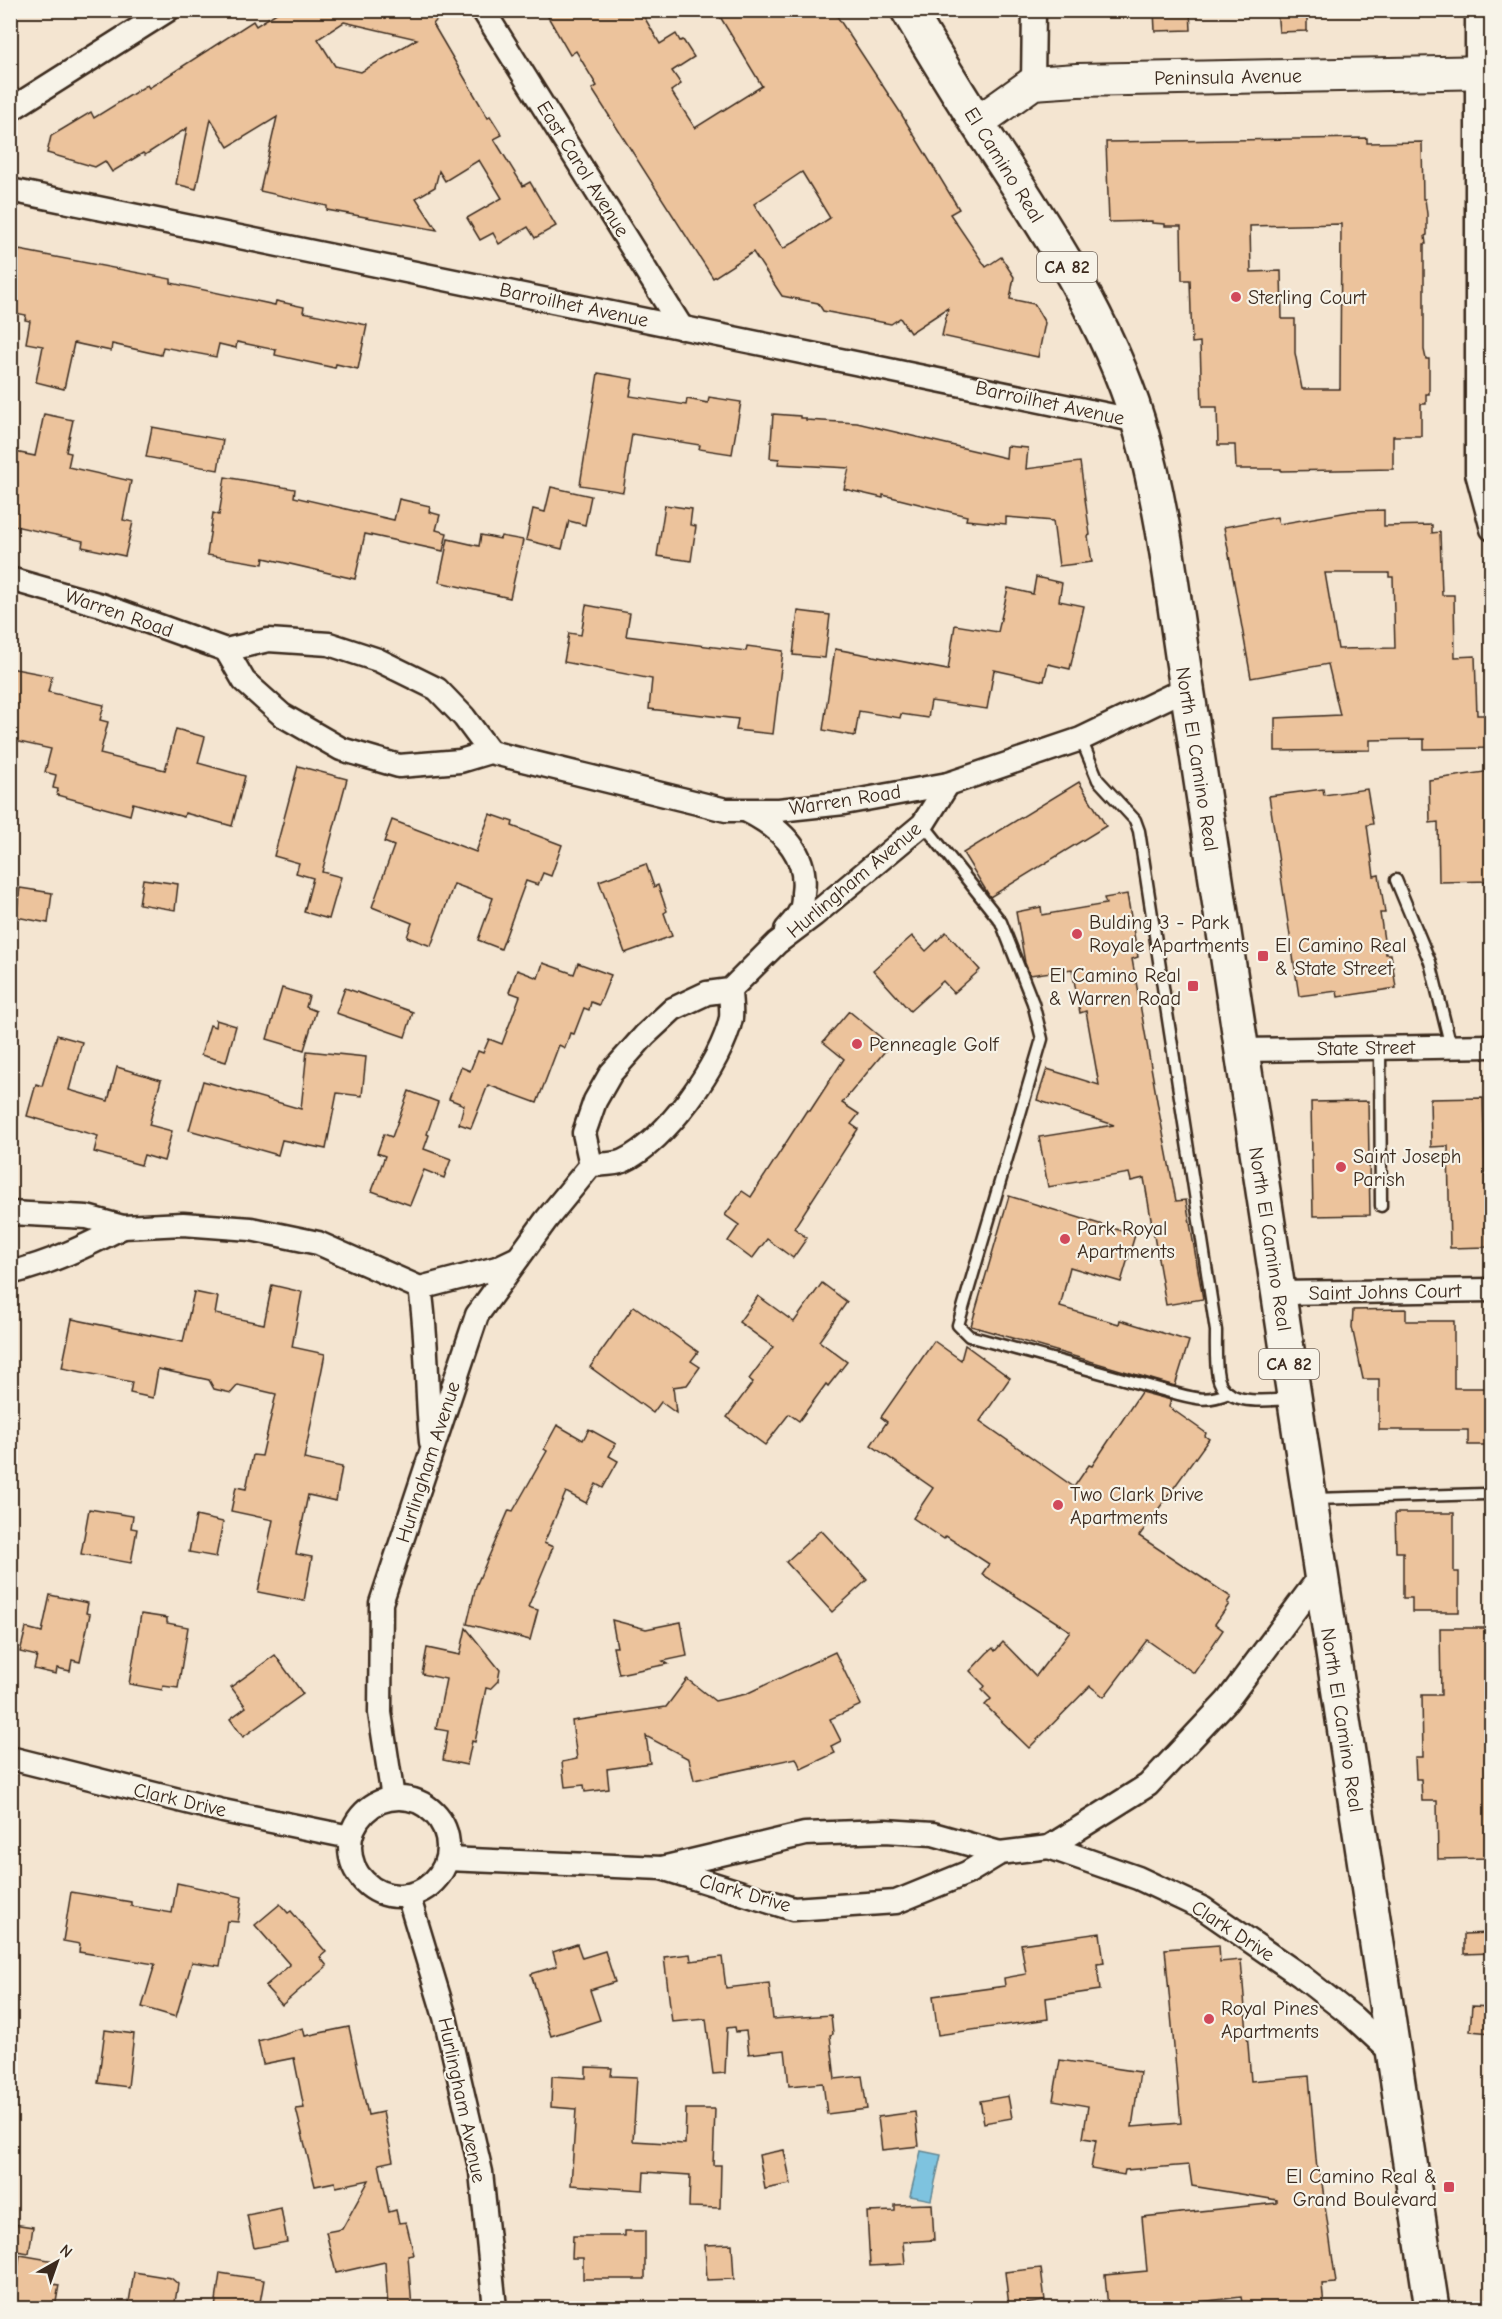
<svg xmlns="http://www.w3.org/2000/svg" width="1502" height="2319" font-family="'Comic Neue',sans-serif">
<rect width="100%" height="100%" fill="#f4e5d1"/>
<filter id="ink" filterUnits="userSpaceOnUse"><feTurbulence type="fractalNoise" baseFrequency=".0167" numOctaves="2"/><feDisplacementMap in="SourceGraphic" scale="12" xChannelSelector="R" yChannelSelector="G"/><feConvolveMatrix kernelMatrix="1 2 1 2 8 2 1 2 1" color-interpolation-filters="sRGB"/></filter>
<g filter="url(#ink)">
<!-- water -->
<polygon fill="#7ec3df" stroke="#638692" stroke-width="1.5" points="921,2151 941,2155 931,2200 910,2196"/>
<!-- building -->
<g fill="#ecc39c" stroke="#3b2a1e" stroke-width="1.5" fill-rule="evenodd">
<path d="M281,10H446L433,24L488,118L490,116L502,135L494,139L523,186L530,182L556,226L535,238L528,227L499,244L493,233L480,240L467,218L502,198L479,160L445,181L439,171L435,187L416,198L437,230L327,210V206L260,191L277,117L228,147L211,119L196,189L176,184L187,128L145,155L143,153L112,172L105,161L95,167L47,153L51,136L91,112L94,118L147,85L149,88L253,21L256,26ZM344,22L417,39L361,72L335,66L318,39Z"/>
<path d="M544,10H640L660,44L676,34L680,41L683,40L694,57L672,71L681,84L671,91L695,128L762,86L716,10H833L900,112L959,209L950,214L986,267L1001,257L1014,277L1010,299L1034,304L1045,323L1038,357L942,336L948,308L910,333L900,318L891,324L823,311L818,303L782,296L753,252L713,278L592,89L597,86L576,51L570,55ZM802,172L830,218L783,249L754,204Z"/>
<polygon points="1154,10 1190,10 1191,30 1155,31"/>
<polygon points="1277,10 1307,10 1307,31 1279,32"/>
<path d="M1367,138V143L1422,142L1423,199H1425L1427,214V235L1425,236L1426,244H1424V350L1426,359H1429V394H1426V404H1421V436H1393V469L1281,471V469H1236L1235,445H1218L1217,407H1202L1200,342L1192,343L1190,280H1182L1181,226H1165V224L1152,223V221L1109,222L1106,142ZM1341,224L1340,389H1302L1295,353V319H1282L1281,271L1251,272L1250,226Z"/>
<polygon points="19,250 171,279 171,283 275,305 276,301 304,307 303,312 367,325 358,369 336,364 335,368 275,355 276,350 237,342 236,348 219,344 216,357 163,347 161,355 112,344 111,351 74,343 64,389 36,382 43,346 26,343 30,321 25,320 26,315 10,312 10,295"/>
<polygon points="598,373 633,379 630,396 686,405 687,399 708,403 709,397 741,402 732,454 699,449 700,445 632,434 623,492 580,485"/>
<polygon points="44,414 73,420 66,452 71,453 68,467 131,481 123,520 133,522 125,556 82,547 83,541 10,525 10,451 35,456"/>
<polygon points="773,414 800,416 800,418 806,418 806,420 857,423 1006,458 1007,446 1028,448 1026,469 1080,462 1090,535 1088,536 1092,562 1059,566 1053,521 1006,517 1006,524 966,520 967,516 883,495 883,498 844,489 849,468 778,464 779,459 770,458"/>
<polygon points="152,427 223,440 218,470 146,457"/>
<polygon points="225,477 295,489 294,497 394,520 399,499 430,506 429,512 440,515 436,530 447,533 443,551 365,534 355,579 264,558 263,564 207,555 213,513 219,515"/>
<polygon points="551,487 591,496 585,525 569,521 562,549 526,540 533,509 545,512"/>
<polygon points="665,505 692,509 690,525 696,526 691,561 657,556"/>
<path d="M1384,510V526L1432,525V533L1440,532L1442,595H1454L1455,657L1475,656L1477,715H1491V748L1424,749V739L1370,740V750L1275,751V718L1340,715L1328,664L1251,678L1224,527L1277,517L1279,524L1354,511ZM1325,573H1389V577H1393L1395,648L1338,649Z"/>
<polygon points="481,535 500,539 501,536 523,540 510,598 439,582 448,539 479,546"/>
<polygon points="1036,577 1062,583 1059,601 1084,606 1070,669 1048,664 1044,681 994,670 987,709 931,701 928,718 901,714 900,718 859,711 855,736 823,730 835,649 948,670 955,625 998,632 1008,588 1033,594"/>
<polygon points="586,605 630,613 626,636 746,651 747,646 783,651 773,734 736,730 738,719 649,709 652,679 564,662 569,633 581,635"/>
<polygon points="798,611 830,615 825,658 793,655"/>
<polygon points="10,668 52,676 48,692 104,705 100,720 108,722 100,754 165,770 176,729 205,737 198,763 245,776 232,826 185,813 184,817 133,803 130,815 57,795 58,789 53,788 56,775 45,772 51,749 10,740 15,719 10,718"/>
<polygon points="298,766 347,779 322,872 341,877 329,919 304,912 313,878 296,873 299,863 274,856"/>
<polygon points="1491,771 1491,881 1439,882 1438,822 1430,823 1429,780"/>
<polygon points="1079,782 1106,826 990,897 963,853"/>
<polygon points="1323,789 1324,795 1367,789 1373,824 1367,825 1374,876 1379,875 1385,913 1380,913 1386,954 1391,954 1396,988 1338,997 1337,991 1299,996 1269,796"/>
<polygon points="490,814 513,822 512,826 562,845 551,876 543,873 538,885 526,881 501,949 478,940 493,898 454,884 431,946 407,937 412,923 372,907 394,846 384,842 392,820 476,852"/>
<polygon points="646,864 654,887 658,885 667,911 664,913 672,936 625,953 599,881"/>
<polygon points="143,879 178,884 175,910 139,904"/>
<polygon points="20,888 52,893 48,923 16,917"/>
<polygon points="1127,894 1138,957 1132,959 1159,1112 1176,1201 1186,1200 1203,1299 1166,1305 1144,1178 1131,1181 1129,1173 1048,1187 1039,1137 1114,1125 1037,1100 1047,1069 1099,1085 1086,1011 1080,1013 1072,969 1030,975 1025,963 1016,912 1041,907 1042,915 1106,904 1104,898"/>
<polygon points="946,932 980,970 954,993 943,981 910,1011 873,970 912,936 926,951"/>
<polygon points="543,963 574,974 578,963 611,975 599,1005 591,1002 589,1010 584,1008 574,1034 570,1033 565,1048 559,1045 537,1103 488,1085 471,1128 459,1124 464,1105 449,1099 461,1067 470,1071 478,1051 483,1053 489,1039 502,1044 520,996 509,992 517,970 538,978"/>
<polygon points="282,988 309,996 306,1007 316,1011 304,1050 267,1039"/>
<polygon points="345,988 413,1012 405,1037 336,1013"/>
<polygon points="849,1011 890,1045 842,1103 859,1114 851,1124 858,1129 794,1228 807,1238 793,1258 767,1239 752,1259 728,1241 739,1225 725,1215 742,1191 751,1197 807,1110 810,1111 844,1059 823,1042"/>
<polygon points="216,1020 236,1026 226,1062 201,1055 210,1025 215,1027"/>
<polygon points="57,1035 82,1042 69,1090 108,1101 117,1067 161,1080 149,1125 172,1131 164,1161 144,1155 141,1165 94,1152 98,1136 27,1116 36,1084 42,1086"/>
<polygon points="307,1051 366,1057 362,1096 337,1093 326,1149 282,1140 278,1155 189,1130 203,1081 301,1109"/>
<polygon points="409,1091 438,1102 427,1134 429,1135 424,1149 451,1159 444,1178 424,1170 410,1205 372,1191 385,1156 377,1153 384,1134 392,1137"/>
<polygon points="1483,1098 1487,1247 1450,1248 1448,1146 1431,1147 1430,1099"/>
<polygon points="1368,1101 1370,1215 1313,1216 1311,1102"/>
<polygon points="1009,1196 1135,1235 1121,1282 1070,1267 1060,1307 1119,1324 1120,1320 1189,1341 1175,1386 971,1326"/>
<polygon points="822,1283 847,1302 819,1341 847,1362 828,1386 826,1384 799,1421 789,1414 765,1445 727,1417 753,1382 749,1379 773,1347 739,1322 758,1296 794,1322"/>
<polygon points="272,1285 302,1292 292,1347 325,1354 304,1459 342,1467 336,1501 308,1495 296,1554 312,1557 304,1601 258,1592 273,1520 231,1511 236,1487 246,1489 253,1455 262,1456 276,1394 238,1385 231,1393 214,1389 209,1380 158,1369 153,1398 130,1393 132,1382 62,1368 72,1319 183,1342 194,1292 218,1297 215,1314 264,1324"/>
<polygon points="634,1306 698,1352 691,1361 700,1367 687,1385 673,1387 676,1413 661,1402 653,1413 590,1367"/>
<polygon points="1406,1309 1406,1321 1454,1321 1454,1388 1491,1388 1491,1445 1468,1445 1468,1430 1379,1430 1379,1379 1363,1379 1352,1327 1353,1310"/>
<polygon points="934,1341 961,1360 965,1345 1010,1378 980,1421 1074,1487 1089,1465 1092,1466 1141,1392 1171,1400 1169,1407 1206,1433 1205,1436 1209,1439 1139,1536 1231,1597 1227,1603 1229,1604 1215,1624 1223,1630 1194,1673 1147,1640 1104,1697 1090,1686 1029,1748 985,1705 991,1699 982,1690 985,1686 970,1671 987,1653 993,1648 995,1651 1003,1642 1036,1676 1070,1631 982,1574 989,1564 946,1536 944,1539 913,1518 933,1488 871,1445 887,1422 881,1417"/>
<polygon points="557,1425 583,1440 589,1429 616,1444 609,1456 618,1461 603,1488 596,1484 586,1503 566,1492 544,1543 553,1547 528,1607 538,1610 530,1640 467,1624 476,1586 509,1510 513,1511 547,1451 544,1449"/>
<polygon points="89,1509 133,1516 131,1528 137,1529 131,1563 81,1554"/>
<polygon points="1395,1513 1454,1513 1454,1572 1459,1572 1459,1612 1412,1612 1412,1598 1403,1598 1403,1552 1396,1552"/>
<polygon points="196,1516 223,1522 216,1557 189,1552"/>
<polygon points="821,1530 867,1580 832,1612 786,1562"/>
<polygon points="50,1595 88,1603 86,1613 90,1614 80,1662 72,1660 70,1671 57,1668 56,1674 34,1669 37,1656 20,1652 26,1628 42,1632"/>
<polygon points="141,1614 167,1618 167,1623 188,1627 178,1688 163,1686 162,1690 129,1684"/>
<polygon points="612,1620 646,1629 681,1622 687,1656 663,1661 668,1664 619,1674 613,1647 617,1647"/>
<polygon points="466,1628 500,1670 498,1681 490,1689 486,1688 475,1742 472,1741 467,1765 443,1760 448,1731 436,1729 446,1679 422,1674 427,1648 460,1655"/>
<polygon points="1440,1628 1491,1628 1491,1858 1438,1859 1437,1801 1422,1801 1421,1779 1416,1779 1415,1757 1423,1757 1422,1695 1441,1695"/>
<polygon points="835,1652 861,1705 830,1719 841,1741 831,1746 835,1753 801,1769 796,1758 694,1780 689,1759 646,1736 650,1763 607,1769 609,1789 585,1792 584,1785 565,1787 562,1762 577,1759 572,1721 666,1707 687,1679 715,1701 746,1694"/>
<polygon points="275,1655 303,1694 243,1737 230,1719 246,1707 231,1687"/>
<polygon points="177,1883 242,1897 238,1922 227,1921 220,1966 192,1962 176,2017 142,2007 155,1964 79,1952 80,1944 63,1941 71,1892 131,1902 131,1906 172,1913"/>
<polygon points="280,1904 288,1913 291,1911 326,1952 320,1957 327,1966 282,2005 265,1986 290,1965 255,1925"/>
<polygon points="1100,1933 1104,1963 1097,1964 1100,1990 1046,1998 1048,2019 938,2035 933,1996 1005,1986 1004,1978 1026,1974 1021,1944"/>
<polygon points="1491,1933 1491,1953 1464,1954 1464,1934"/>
<polygon points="577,1944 582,1958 605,1951 615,1982 590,1990 600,2020 551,2036 531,1974 557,1966 553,1952"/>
<polygon points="1219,1945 1220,1962 1241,1960 1251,2081 1309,2076 1317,2170 1320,2170 1336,2283 1322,2284 1324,2308 1243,2308 1241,2297 1183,2304 1184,2308 1108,2308 1105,2275 1147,2271 1142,2217 1277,2203 1277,2200 1192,2186 1189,2165 1125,2170 1124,2175 1091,2169 1096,2140 1083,2138 1088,2106 1053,2100 1060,2060 1140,2072 1132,2127 1181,2123 1165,1949"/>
<polygon points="690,1954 691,1961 722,1957 726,1988 769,1983 773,2019 831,2015 833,2034 830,2035 835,2079 862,2076 867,2109 827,2114 823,2083 789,2086 785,2050 749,2054 746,2031 736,2032 735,2027 727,2028 725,2073 713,2074 706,2019 672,2022 664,1957"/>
<polygon points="1472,2006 1491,2007 1491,2033 1470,2031"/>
<polygon points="349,2027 368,2115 383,2112 393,2161 379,2164 389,2212 396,2210 399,2223 406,2222 414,2255 408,2256 412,2308 388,2308 385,2262 336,2273 326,2232 342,2229 369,2180 336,2187 335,2182 315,2186 296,2109 304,2108 294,2058 263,2064 258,2041 303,2028 305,2036"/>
<polygon points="105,2030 134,2034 128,2087 98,2083"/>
<polygon points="586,2067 612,2068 611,2076 637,2077 633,2141 685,2144 686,2109 715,2109 713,2165 721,2165 720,2208 689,2207 690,2175 644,2172 643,2190 571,2185 576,2109 551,2107 552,2076 586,2078"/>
<polygon points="1008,2096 1012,2118 984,2123 980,2101"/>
<polygon points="915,2112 919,2146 882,2150 878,2117"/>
<polygon points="784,2150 791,2184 765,2189 759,2155"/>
<polygon points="932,2204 934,2240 903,2242 905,2264 870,2266 867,2212 895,2211 895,2205"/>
<polygon points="281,2208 287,2242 254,2248 247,2215"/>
<polygon points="13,2224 33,2227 29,2253 10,2250"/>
<polygon points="625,2231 645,2231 645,2279 583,2279 583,2258 572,2258 573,2236 625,2236"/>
<polygon points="732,2244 734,2279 707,2280 705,2245"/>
<polygon points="20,2255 55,2261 52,2284 59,2285 55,2308 12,2308"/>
<polygon points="1041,2268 1045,2301 1009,2306 1005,2272"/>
<polygon points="134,2272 171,2278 178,2284 174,2308 128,2308"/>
<polygon points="220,2273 264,2280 259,2308 215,2308"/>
</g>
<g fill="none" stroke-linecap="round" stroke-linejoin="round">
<!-- lane casing -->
<g stroke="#3b2a1e" stroke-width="15">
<g id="lane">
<path d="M1081,739L1098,780L1135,820L1139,831L1216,1331C1216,1345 1215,1363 1218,1377C1225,1408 1269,1400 1291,1399"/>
<path d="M923,824L1001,922L1033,1003L1042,1039L958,1325L969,1336L1170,1392C1194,1398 1205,1403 1229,1393"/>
<polyline points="1396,880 1430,962 1451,1047"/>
<polyline points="1380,1048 1381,1206"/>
<polyline points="1314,1499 1485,1494"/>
</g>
</g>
<!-- street casing -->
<g stroke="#3b2a1e" stroke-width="27">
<g id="street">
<polyline points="483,10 682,328"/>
<polyline points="1477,10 1477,473 1492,529"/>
<polyline points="1033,83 1034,10"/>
<polyline points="10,110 168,10"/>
<polyline points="10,190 1138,421"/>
<polyline points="10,579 101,605 226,650 268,640 329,644 378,660 437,689 464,717 490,752"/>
<polyline points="226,650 244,681 282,715 341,749 399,766 460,761 490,752 726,810 779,810 844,803 948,784 1081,739 1187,688"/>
<path d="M747,811C779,827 809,852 803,893C803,899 803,906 800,911C797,918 791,924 786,930"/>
<polyline points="1241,1050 1492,1046"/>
<polyline points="591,1165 584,1133 595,1101 611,1073 645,1035 673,1009 707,993 730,990 777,943 814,915 923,824 948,784"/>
<polyline points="10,1213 87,1217 123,1227 183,1224 251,1229 318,1243 420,1288 497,1268 518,1258"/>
<path d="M10,1273C51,1263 86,1246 123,1227"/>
<path d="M420,1288C428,1339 426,1391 431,1442"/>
<polyline points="1278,1293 1492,1290"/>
<polyline points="10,1758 223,1811 350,1837"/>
<circle cx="399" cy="1847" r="49"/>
<path d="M393,1798L380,1713L381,1603L477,1315L546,1220L591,1165C601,1164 614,1165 623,1161C665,1142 722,1063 731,1018C732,1009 730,999 730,990"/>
<polyline points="1049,1847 1138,1878 1204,1909 1301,1976 1353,2017 1393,2054"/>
<polyline points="447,1859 662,1868 793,1909 896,1902 967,1873 1000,1853"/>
<polyline points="662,1868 805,1834 885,1831 933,1834 1000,1853 1049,1847 1148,1785 1227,1701 1321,1575"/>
<polyline points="408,1895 445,2017 481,2172 495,2308"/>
</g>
</g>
<!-- secondary casing -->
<g stroke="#3b2a1e" stroke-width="36">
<polyline id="secondary" points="977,123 1033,83 1077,80 1492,72"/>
</g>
<!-- primary casing -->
<g stroke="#3b2a1e" stroke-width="38">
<path id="primary" d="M908,10C931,49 955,88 979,126C1040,219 1105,314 1138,421C1164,507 1173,599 1187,688L1432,2308"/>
</g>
<!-- lane -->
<use href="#lane" stroke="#f7f3e8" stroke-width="10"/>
<!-- street -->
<use href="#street" stroke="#f7f3e8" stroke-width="22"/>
<!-- secondary -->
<use href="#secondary" stroke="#f7f3e8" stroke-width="32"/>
<!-- primary -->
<use href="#primary" stroke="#f7f3e8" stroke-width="33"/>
</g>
</g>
<!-- markers -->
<g fill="#d1495b" stroke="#f7f3e8" stroke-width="2">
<circle cx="1236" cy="297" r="6"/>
<circle cx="1077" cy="934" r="6"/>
<rect x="1257" y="950" width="12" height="12" rx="3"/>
<rect x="1187" y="980" width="12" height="12" rx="3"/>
<circle cx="857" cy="1044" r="6"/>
<circle cx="1341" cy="1167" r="6"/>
<circle cx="1065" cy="1239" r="6"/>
<circle cx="1058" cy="1505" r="6"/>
<circle cx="1209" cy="2019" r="6"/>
<rect x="1443" y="2181" width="12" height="12" rx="3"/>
</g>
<g text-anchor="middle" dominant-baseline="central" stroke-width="4.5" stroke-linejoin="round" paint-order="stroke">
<!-- shield labels -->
<g fill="#f7f3e8" stroke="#73665b" stroke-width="1.5">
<rect x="1037" y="252" width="60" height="30" rx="4.5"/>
<rect x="1259" y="1349" width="60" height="30" rx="4.5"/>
</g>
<g font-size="18" font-weight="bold" fill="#3b2a1e">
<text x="1067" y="267">CA 82</text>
<text x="1289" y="1364">CA 82</text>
</g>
<!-- street labels -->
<g font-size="20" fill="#3b2a1e" stroke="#f7f3e8">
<text transform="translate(1228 77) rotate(-1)">Peninsula Avenue</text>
<text transform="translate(1004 165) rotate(58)">El Camino Real</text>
<text transform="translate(583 169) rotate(58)">East Carol Avenue</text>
<text transform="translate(574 305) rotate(12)">Barroilhet Avenue</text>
<text transform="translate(1050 403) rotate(12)">Barroilhet Avenue</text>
<text transform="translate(119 613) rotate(19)">Warren Road</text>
<text transform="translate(1197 759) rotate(81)">North El Camino Real</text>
<text transform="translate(845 800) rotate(-9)">Warren Road</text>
<text transform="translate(854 880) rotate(-40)">Hurlingham Avenue</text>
<text transform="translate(1366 1048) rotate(-1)">State Street</text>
<text transform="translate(1270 1239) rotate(81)">North El Camino Real</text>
<text transform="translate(1385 1292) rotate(-1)">Saint Johns Court</text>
<text transform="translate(428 1462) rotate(-72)">Hurlingham Avenue</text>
<text transform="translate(1342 1720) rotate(81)">North El Camino Real</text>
<text transform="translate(180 1800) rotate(13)">Clark Drive</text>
<text transform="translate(745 1893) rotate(16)">Clark Drive</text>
<text transform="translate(1233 1931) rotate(33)">Clark Drive</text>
<text transform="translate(462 2100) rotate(78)">Hurlingham Avenue</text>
</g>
<!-- poi labels -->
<g font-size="20" fill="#3b2a1e" stroke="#f7f3e8" text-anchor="start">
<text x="1248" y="297">Sterling Court</text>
<text x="1089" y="922">Bulding 3 - Park<tspan x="1089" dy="23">Royale Apartments</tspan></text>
<text x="1275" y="945">El Camino Real<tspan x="1275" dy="23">&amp; State Street</tspan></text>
<text x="1181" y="975" text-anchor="end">El Camino Real<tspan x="1181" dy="23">&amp; Warren Road</tspan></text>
<text x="869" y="1044">Penneagle Golf</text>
<text x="1353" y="1156">Saint Joseph<tspan x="1353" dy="23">Parish</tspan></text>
<text x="1077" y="1228">Park Royal<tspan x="1077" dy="23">Apartments</tspan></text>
<text x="1070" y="1494">Two Clark Drive<tspan x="1070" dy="23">Apartments</tspan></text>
<text x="1221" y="2008">Royal Pines<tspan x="1221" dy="23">Apartments</tspan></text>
<text x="1437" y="2176" text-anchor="end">El Camino Real &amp;<tspan x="1437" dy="23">Grand Boulevard</tspan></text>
</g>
</g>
<!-- margin -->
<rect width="1502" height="2319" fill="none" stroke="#f7f3e8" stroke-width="36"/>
<rect x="18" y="18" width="1466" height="2283" fill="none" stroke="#3b2a1e" stroke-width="2" filter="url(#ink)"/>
<!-- north arrow -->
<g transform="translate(57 2262) rotate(40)" stroke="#f7f3e8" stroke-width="4.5" paint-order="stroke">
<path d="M0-4.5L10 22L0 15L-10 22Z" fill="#3b2a1e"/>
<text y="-9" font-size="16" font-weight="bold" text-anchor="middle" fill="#3b2a1e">N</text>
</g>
</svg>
